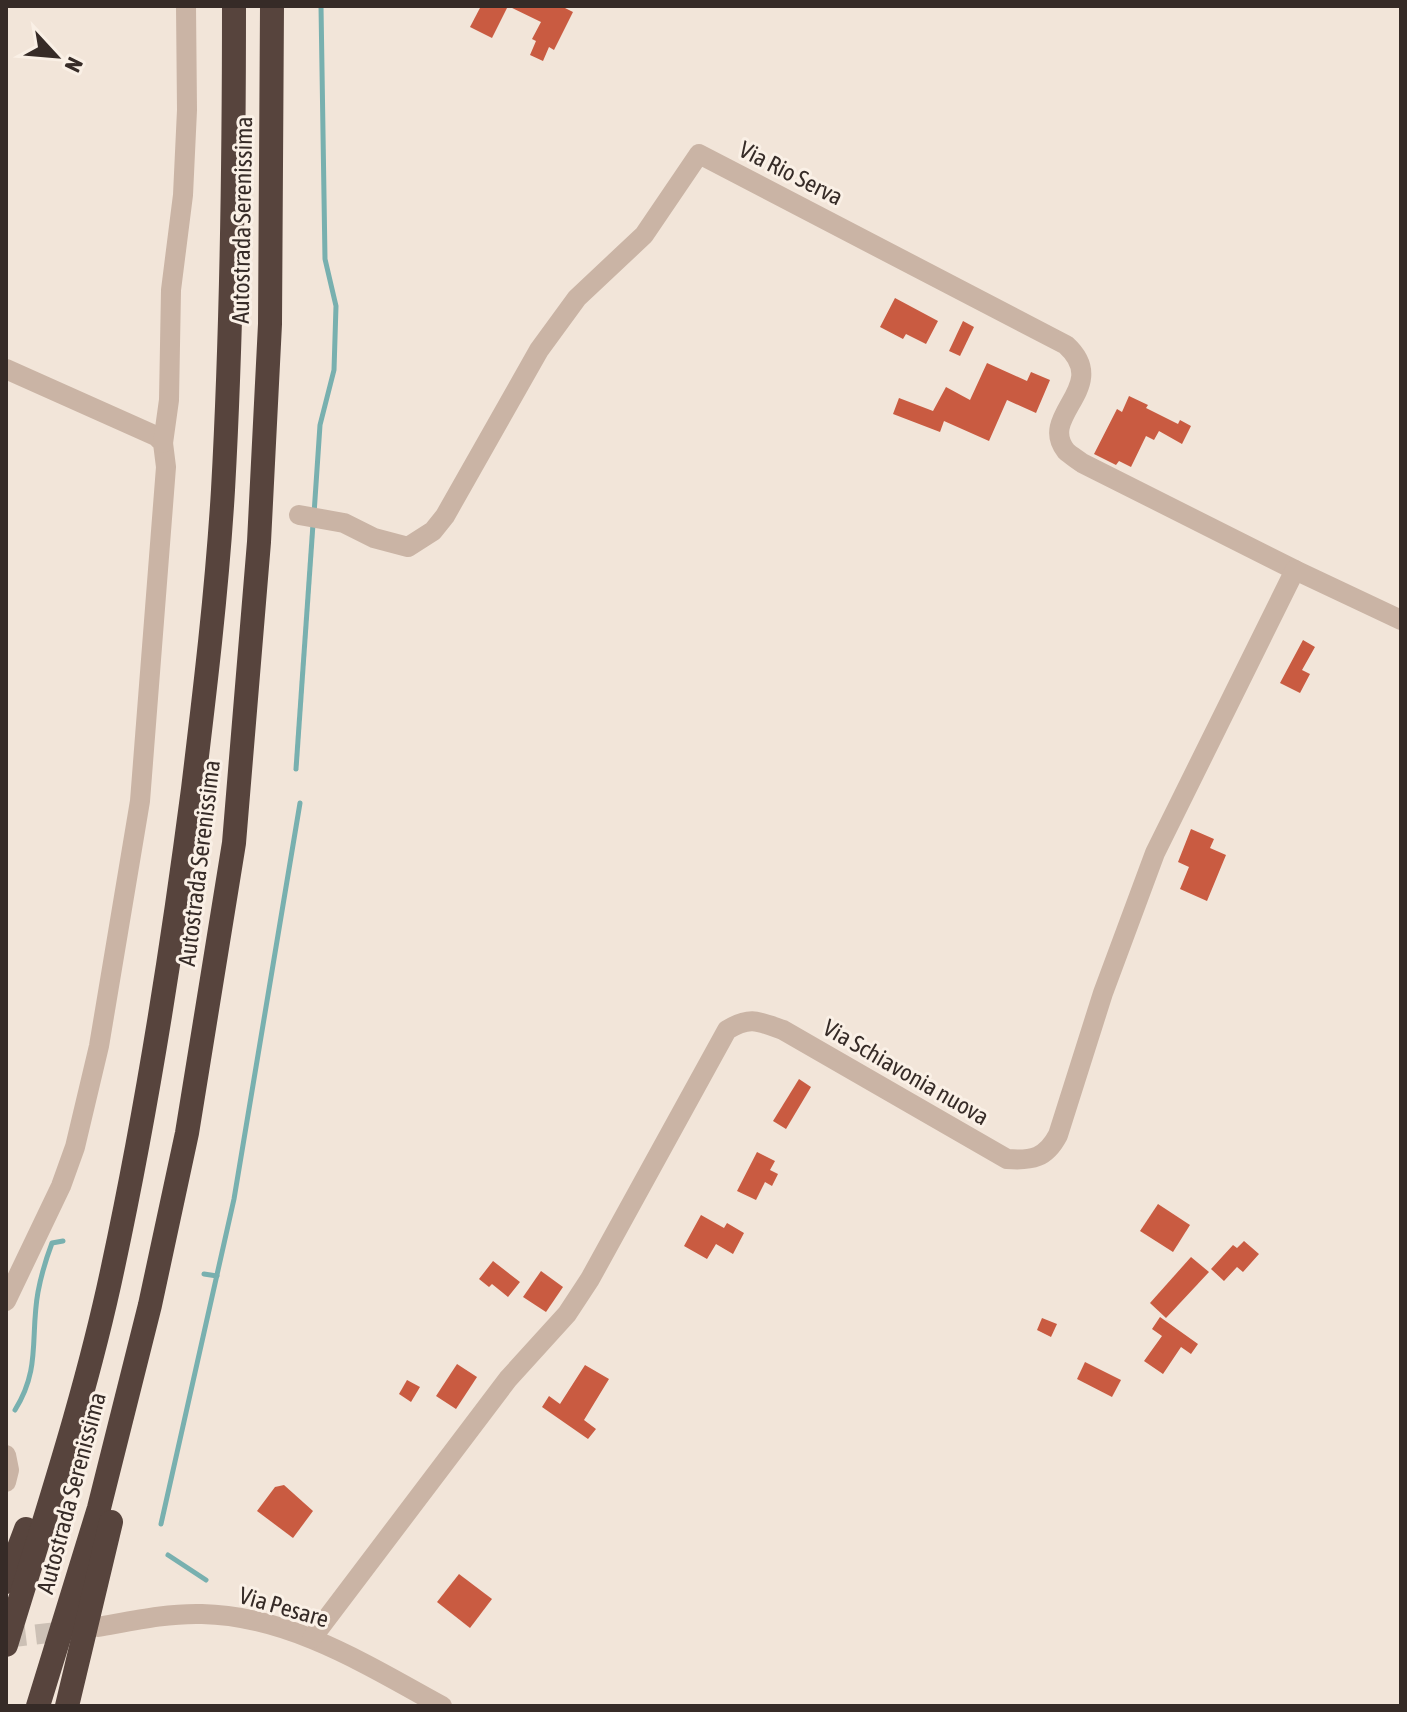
<svg xmlns="http://www.w3.org/2000/svg" width="1407" height="1712" font-family="'Asap Condensed',sans-serif">
<rect width="100%" height="100%" fill="#f2e5d9"/>
<g fill="none" stroke-linecap="round" stroke-linejoin="round">
<!-- stream -->
<g stroke="#78b0af" stroke-width="5">
<polyline points="314,514 320,425 334,370 336,306 325,259 321,6"/>
<polyline points="296,769 313,524"/>
<polyline points="204,1274 217,1276"/>
<path d="M15,1410C41,1369 30,1336 38,1292C41,1276 46,1259 52,1243L63,1241"/>
<polyline points="161,1524 234,1199 300,803"/>
<polyline points="168,1555 206,1580"/>
</g>
</g>
<!-- building -->
<g fill="#c95b41">
<polygon points="481,6 508,6 492,38 470,27"/>
<polygon points="508,6 561,6 573,12 554,50 549,47 543,61 530,55 536,41 532,39 541,22"/>
<polygon points="895,298 938,321 926,344 906,334 903,339 880,327"/>
<polygon points="963,321 974,327 960,356 949,351"/>
<polygon points="987,363 1027,381 1031,372 1050,380 1036,413 1007,400 989,441 944,421 940,432 893,414 899,398 933,411 946,387 970,400"/>
<polygon points="1129,396 1148,405 1146,408 1178,424 1180,420 1191,426 1182,444 1159,431 1154,440 1146,436 1131,467 1119,461 1116,465 1094,454 1117,409 1122,412"/>
<polygon points="1303,640 1315,647 1302,670 1310,674 1300,693 1280,683"/>
<polygon points="1191,829 1214,839 1210,848 1226,855 1207,901 1180,889 1189,867 1178,862"/>
<polygon points="799,1079 811,1087 786,1129 773,1121"/>
<polygon points="757,1152 775,1161 770,1170 778,1174 772,1186 765,1182 756,1200 737,1191"/>
<polygon points="1158,1204 1190,1225 1173,1252 1140,1231"/>
<polygon points="701,1215 724,1228 727,1223 744,1233 733,1254 716,1244 707,1259 684,1246"/>
<polygon points="1244,1241 1259,1254 1243,1272 1237,1267 1224,1281 1211,1269 1233,1245 1237,1248"/>
<polygon points="1191,1257 1209,1272 1166,1318 1150,1303"/>
<polygon points="493,1261 520,1282 508,1297 492,1284 489,1287 479,1279"/>
<polygon points="541,1271 563,1287 546,1312 523,1297"/>
<polygon points="1160,1317 1198,1344 1191,1354 1181,1347 1163,1374 1144,1361 1162,1336 1152,1329"/>
<polygon points="1042,1318 1057,1324 1051,1337 1037,1330"/>
<polygon points="1085,1362 1121,1380 1112,1397 1077,1379"/>
<polygon points="457,1364 477,1377 456,1409 436,1396"/>
<polygon points="585,1365 609,1379 584,1420 596,1429 588,1439 542,1407 549,1396 560,1404"/>
<polygon points="407,1380 420,1387 411,1402 399,1394"/>
<polygon points="284,1485 313,1511 293,1538 257,1511 275,1487"/>
<polygon points="459,1574 492,1599 470,1628 437,1602"/>
</g>
<g fill="none" stroke-linecap="round" stroke-linejoin="round">
<!-- minor-tunnel -->
<polyline stroke="#ccc0b5" stroke-width="20" stroke-dasharray="20 10" stroke-linecap="butt" points="6,1638 74,1630"/>
<!-- minor -->
<g stroke="#cab4a5" stroke-width="20">
<polyline points="6,369 156,436 163,443 166,467 140,801 99,1046 75,1147 61,1186 6,1301"/>
<polyline points="163,443 169,400 171,290 183,195 187,110 186,6"/>
<path d="M299,515L344,523L374,538L408,547L433,531L445,516L539,350L577,298L644,235L699,154L1066,345C1112,387 1037,415 1066,451C1070,455 1077,459 1082,463L1295,570"/>
<polyline points="6,1455 9,1470 6,1482"/>
<path d="M98,1627C132,1621 167,1613 202,1614C290,1616 367,1665 442,1706"/>
<path d="M312,1638L508,1379L567,1314L590,1279L727,1030C750,1016 758,1021 783,1030L1007,1159C1032,1161 1046,1158 1058,1135L1103,993L1155,853L1295,570L1401,620"/>
</g>
<!-- highway -->
<g stroke="#57443d" stroke-width="24">
<polyline points="6,1582 26,1529"/>
<path d="M6,1645C44,1520 86,1395 113,1267C147,1109 172,950 193,789C205,690 217,590 223,490C232,329 234,167 234,6"/>
<polyline points="38,1706 99,1508 150,1305 187,1133 234,843 259,542 270,324 272,6"/>
<polyline points="67,1706 111,1522"/>
</g>
</g>
<g text-anchor="middle" dominant-baseline="central" stroke-width="6" stroke-linejoin="round" paint-order="stroke">
<!-- street labels -->
<g font-size="24" fill="#362b27" stroke="#faf0e6">
<text transform="translate(791 173) rotate(27)">Via Rio Serva</text>
<text transform="translate(242 220) rotate(-89)">Autostrada Serenissima</text>
<text transform="translate(199 863) rotate(-83)">Autostrada Serenissima</text>
<text transform="translate(906 1072) rotate(30)">Via Schiavonia nuova</text>
<text transform="translate(71 1493) rotate(-75)">Autostrada Serenissima</text>
<text transform="translate(284 1607) rotate(16)">Via Pesare</text>
</g>
</g>
<!-- border -->
<rect width="1407" height="1712" fill="none" stroke="#362b27" stroke-width="16"/>
<!-- north arrow -->
<g transform="translate(56 56) rotate(116)" stroke="#faf0e6" stroke-width="6" paint-order="stroke">
<path d="M0-6L14 30L0 20L-14 30Z" fill="#362b27"/>
<text y="-12" font-size="22" font-weight="bold" text-anchor="middle" fill="#362b27">N</text>
</g>
</svg>
